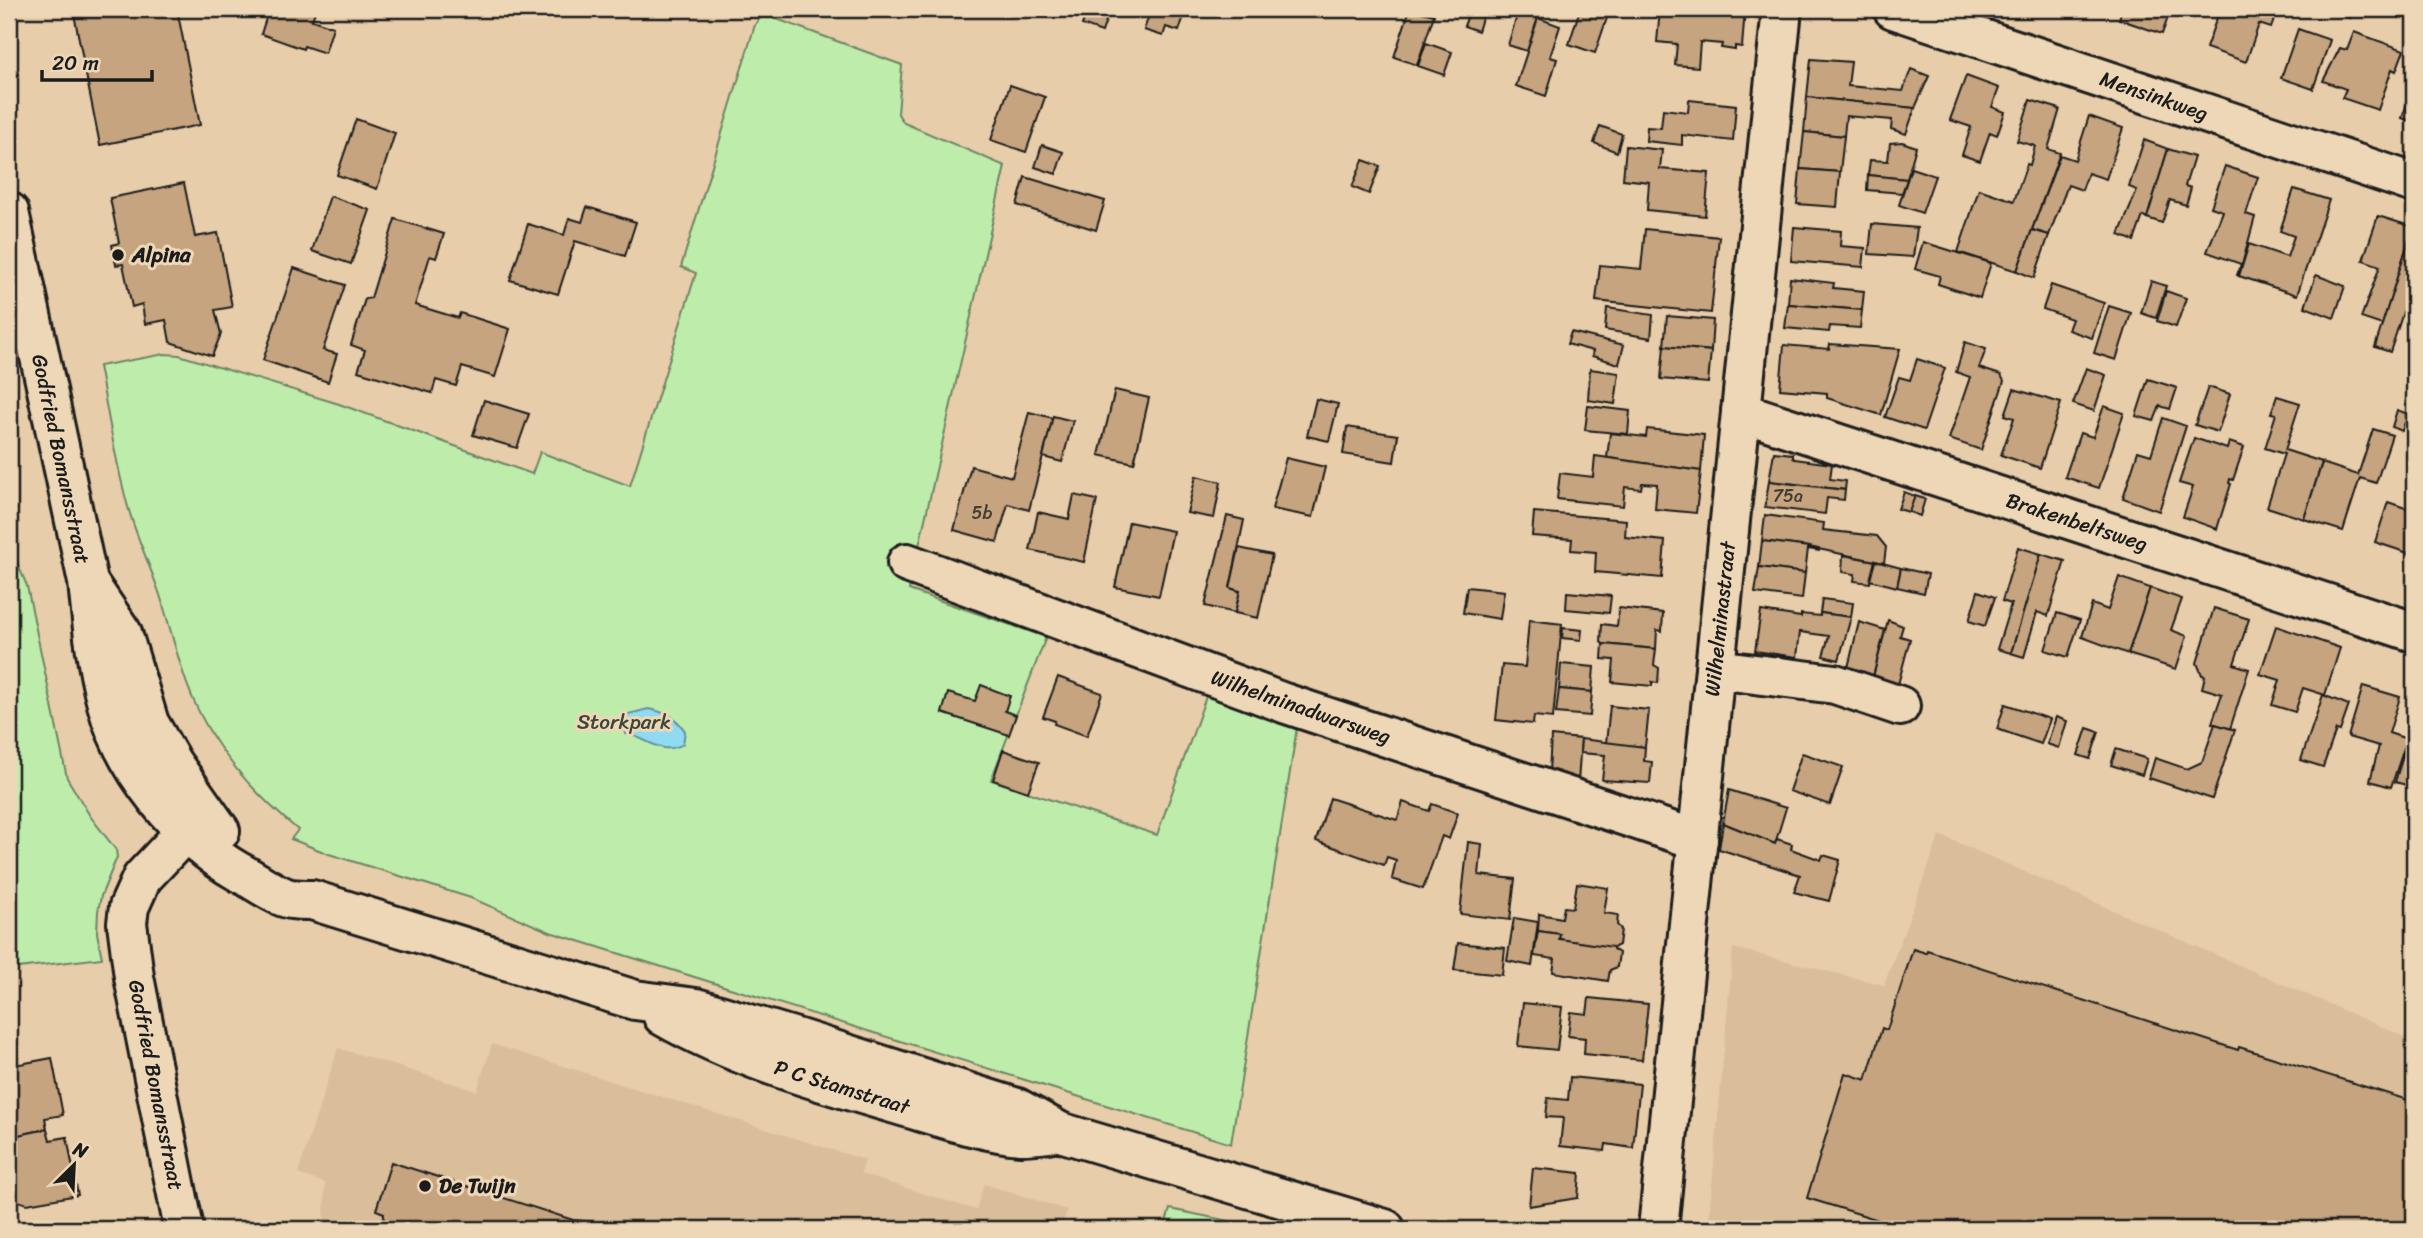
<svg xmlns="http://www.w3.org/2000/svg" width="2423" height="1238" font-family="Sriracha,sans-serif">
<rect width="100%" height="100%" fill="#e8cdaa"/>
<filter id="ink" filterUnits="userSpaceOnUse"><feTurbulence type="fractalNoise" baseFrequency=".0143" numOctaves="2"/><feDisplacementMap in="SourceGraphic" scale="14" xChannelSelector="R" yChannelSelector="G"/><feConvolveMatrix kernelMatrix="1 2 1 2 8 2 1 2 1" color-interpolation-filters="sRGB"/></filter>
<g filter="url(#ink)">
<!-- built -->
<g fill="#dabe9a">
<polygon points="1940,835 2414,1041 2414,1229 1708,1229 1733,948 1884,985"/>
<polygon points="492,1044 865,1160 861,1174 976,1210 984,1184 1067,1210 1061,1229 324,1229 325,1183 298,1174 338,1048 477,1091"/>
</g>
<!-- green -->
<g fill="#beedab" stroke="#6d8464" stroke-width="2">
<path d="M763,14L902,65L898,114L904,123L1005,166L909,590L1046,637L991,780L1157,835L1208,691L1298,721L1231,1144L550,932L471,898L329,854L291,839L298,830C250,790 209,744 187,684C176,654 169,622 159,592C149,563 136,536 128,507C115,461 108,413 99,366L165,354L179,355L339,404L532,474L540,452L630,486L696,273L681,267L755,25Z"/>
<polygon points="9,543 27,586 67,778 90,816 116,850 117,857 101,896 98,911 97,933 102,958 9,969"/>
<polygon points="1170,1209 1268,1229 1164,1229"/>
</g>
<!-- water -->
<path fill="#90daf2" stroke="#628e9c" stroke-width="2" d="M648,709C665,712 675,716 685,731L683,744C661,757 647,737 626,734L623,729L625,715Z"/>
<!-- building -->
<g fill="#c5a47f" stroke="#1c1c1c" stroke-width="2">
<polygon points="73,9 177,9 200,125 100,145"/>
<polygon points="269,9 316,9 312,20 333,27 325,53 304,46 303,49 261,34"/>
<polygon points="1088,9 1110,9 1102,32 1082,25"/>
<polygon points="1151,9 1164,9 1184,16 1179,31 1166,27 1163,36 1144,30"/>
<polygon points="1164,9 1187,9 1184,16"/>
<polygon points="1410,9 1434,15 1417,65 1394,57"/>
<polygon points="1465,9 1485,9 1478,31 1464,26 1470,10"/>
<polygon points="1580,9 1604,9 1602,13 1608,15 1595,53 1569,44"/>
<polygon points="1660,9 1745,9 1742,47 1735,46 1735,50 1721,48 1722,44 1700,42 1698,67 1675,65 1677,44 1657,42"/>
<polygon points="2122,9 2171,9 2162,34 2119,19"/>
<polygon points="2220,9 2278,9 2271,28 2259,24 2246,62 2206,48"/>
<polygon points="2323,9 2354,9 2350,18"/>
<polygon points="1518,12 1538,18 1527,51 1508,45"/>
<polygon points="1538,18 1560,26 1550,57 1557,59 1546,96 1516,86"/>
<polygon points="2298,29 2330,40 2313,89 2281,78"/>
<polygon points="2354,32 2404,50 2396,71 2392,69 2378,110 2342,98 2346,89 2323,81 2340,48 2347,50"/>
<polygon points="1426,43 1452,52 1444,75 1418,66"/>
<polygon points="1811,59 1851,62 1848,86 1903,91 1911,69 1929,76 1915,108 1807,97"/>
<polygon points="1966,76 1999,88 1992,107 2005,112 1997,135 1990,132 1980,161 1962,155 1971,127 1950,120"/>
<polygon points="2414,83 2414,122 2402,118"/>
<polygon points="1010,85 1045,97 1026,152 991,140"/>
<polygon points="1807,97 1915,108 1906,134 1891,129 1892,120 1846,116 1844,136 1804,132"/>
<polygon points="1689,100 1736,105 1733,141 1682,135 1682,145 1646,141 1647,127 1661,128 1663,109 1688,112"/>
<polygon points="2030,100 2060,109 2048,149 2060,153 2017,271 1958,252 1979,189 2014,201 2027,164 2030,165 2035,146 2017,141"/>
<polygon points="2089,116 2123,128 2106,179 2088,173 2082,190 2068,185 2049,235 2032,230 2060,155 2075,160"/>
<polygon points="356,119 395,133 377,189 337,175"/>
<polygon points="1600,126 1622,134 1617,152 1594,143"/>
<polygon points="1804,132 1844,136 1840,172 1800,169"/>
<polygon points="2144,140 2168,149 2147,218 2143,216 2134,241 2119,235 2137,190 2129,187"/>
<polygon points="1902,142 1916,147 1907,179 1868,175 1870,160 1888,161 1890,143"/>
<polygon points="1042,145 1063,152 1056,174 1035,167"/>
<polygon points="1626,146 1662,150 1660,169 1709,173 1705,216 1647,210 1649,182 1623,179"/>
<polygon points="2168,149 2194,157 2185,186 2191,188 2186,205 2170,200 2162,223 2147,218"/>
<polygon points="1363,160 1380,166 1369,194 1352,187"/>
<polygon points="2225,166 2258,177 2246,214 2255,217 2239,276 2237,275 2241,264 2207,252 2223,211 2211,207"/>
<polygon points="1911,168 1935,176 1922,213 1899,205"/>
<polygon points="1800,169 1840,172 1837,207 1797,204"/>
<polygon points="1868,175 1907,179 1902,193 1867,190"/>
<polygon points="1025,177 1105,201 1096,230 1017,205"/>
<polygon points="184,183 195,237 218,233 232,307 215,310 221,334 212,356 170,342 166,320 145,324 142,304 132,307 123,264 116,265 112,245 119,243 110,198"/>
<polygon points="2294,189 2329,200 2297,295 2239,276 2249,244 2287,257 2294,236 2280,231"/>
<polygon points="330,196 370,210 351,264 312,251"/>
<polygon points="587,207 636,222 625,256 575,241 558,294 510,280 528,224 564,235 569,218 582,222"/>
<polygon points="2378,216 2413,227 2382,325 2361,318 2380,266 2363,260"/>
<polygon points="395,219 444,234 436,258 430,256 415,305 458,318 460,313 510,329 495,377 462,367 456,386 436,380 432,393 358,371 365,350 351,345 365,299 371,298"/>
<polygon points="1872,224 1917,228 1913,257 1869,254"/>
<polygon points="1794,227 1841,231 1840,246 1865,248 1863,267 1791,261"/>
<polygon points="2413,227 2414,279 2390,352 2375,347"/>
<polygon points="1645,229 1719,237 1711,313 1596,301 1600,265 1641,269"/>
<polygon points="2032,230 2049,235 2034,278 2017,271"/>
<polygon points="1923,242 1991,263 1980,298 1938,284 1940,276 1915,269"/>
<polygon points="294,268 345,285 323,350 337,354 328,382 263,360"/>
<polygon points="2316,275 2345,286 2334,318 2305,307"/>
<polygon points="1790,278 1834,283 1833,288 1864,291 1862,310 1788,304"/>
<polygon points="2151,281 2166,286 2156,318 2141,313"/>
<polygon points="2051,285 2104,303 2092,338 2068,330 2072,319 2043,309"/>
<polygon points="2166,291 2186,298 2176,327 2157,321"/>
<polygon points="1788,304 1862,310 1860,328 1830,326 1829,332 1785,328"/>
<polygon points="2109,306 2131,313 2116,360 2094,353"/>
<polygon points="1607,308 1653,315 1651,338 1605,330"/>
<polygon points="1667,316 1713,320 1711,351 1664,346"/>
<polygon points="1571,332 1624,345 1619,364 1592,356 1593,351 1567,344"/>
<polygon points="1965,342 1986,349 1979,368 2001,375 2004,381 1981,450 1949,439 1970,377 1956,372"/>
<polygon points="1830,344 1900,349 1881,415 1827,398 1827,393 1780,389 1784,345 1829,349"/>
<polygon points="1664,346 1711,351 1708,383 1661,379"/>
<polygon points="1917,359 1945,368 1924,430 1885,417 1899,377 1910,380"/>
<polygon points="2086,368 2106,375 2094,411 2073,404"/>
<polygon points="1590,369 1619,373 1615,404 1588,400"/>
<polygon points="2148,379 2177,388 2170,409 2160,406 2154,421 2136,416"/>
<polygon points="2208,387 2230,394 2218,432 2195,425"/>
<polygon points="2014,389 2061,403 2040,468 2001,455 2014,418 2005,415"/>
<polygon points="1115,390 1149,398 1134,463 1099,455"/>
<polygon points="2277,396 2300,403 2285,450 2322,462 2304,519 2267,507 2284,454 2265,448 2276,414 2271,413"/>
<polygon points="1316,399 1338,404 1329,441 1307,436"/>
<polygon points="484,400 529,414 517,448 473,435"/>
<polygon points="1588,406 1630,411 1628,434 1585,430"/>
<polygon points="2104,406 2124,413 2099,488 2065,477 2080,433 2093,437"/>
<polygon points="2397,410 2408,414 2402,431 2392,427"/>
<polygon points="1029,412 1053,418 1029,510 1008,504 997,542 954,530 971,466 1012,477"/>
<polygon points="1053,416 1073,421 1062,462 1043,457"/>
<polygon points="2163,418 2186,426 2159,511 2123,498 2138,451 2151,455"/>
<polygon points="1347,427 1398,435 1394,462 1343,454"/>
<polygon points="1647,429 1704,435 1701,471 1607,458 1610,433 1646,437"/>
<polygon points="2373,429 2392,435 2376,483 2360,478 2343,531 2304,519 2322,463 2358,475"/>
<polygon points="2194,438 2227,449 2229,442 2244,447 2233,480 2230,479 2229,483 2231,484 2217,529 2183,517 2193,487 2179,483"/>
<polygon points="1774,452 1793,454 1793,458 1795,459 1832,464 1830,479 1846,481 1845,490 1769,481"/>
<polygon points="1595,456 1701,471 1696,513 1655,509 1657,484 1642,483 1641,489 1625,487 1623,506 1557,499 1560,473 1593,477"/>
<polygon points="1286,458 1325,467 1313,517 1272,509"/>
<polygon points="1196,476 1221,482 1214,518 1187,513"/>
<polygon points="1769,481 1845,490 1844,500 1827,498 1825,514 1765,507"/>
<polygon points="1904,492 1915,496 1909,512 1898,509"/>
<polygon points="1074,495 1097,500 1084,562 1030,550 1038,512 1069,519"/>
<polygon points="1915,496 1925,499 1920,516 1909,512"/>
<polygon points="2388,502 2414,511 2414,555 2375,542"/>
<polygon points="1534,512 1626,520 1625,537 1665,541 1662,578 1595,572 1596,552 1571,550 1572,539 1532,536"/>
<polygon points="1765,515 1824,523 1823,530 1877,536 1886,547 1884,563 1809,547 1762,541"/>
<polygon points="1227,516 1244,520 1230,588 1240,591 1235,613 1205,606"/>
<polygon points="1129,522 1173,531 1159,596 1115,587"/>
<polygon points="1762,541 1809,547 1820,551 1808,549 1805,573 1759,567"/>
<polygon points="2018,547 2041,554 2011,653 1997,649 2011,604 2002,601"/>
<polygon points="1239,548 1272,555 1258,618 1235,613 1240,591 1230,588"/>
<polygon points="2041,554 2065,561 2048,616 2037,612 2024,657 2011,653"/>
<polygon points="1843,555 1875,561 1870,583 1854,581 1855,574 1842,572"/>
<polygon points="1875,561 1901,568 1897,587 1870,580"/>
<polygon points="1759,567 1805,573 1802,599 1755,593"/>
<polygon points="1901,568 1928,574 1924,593 1897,587"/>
<polygon points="2119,577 2150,588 2128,654 2082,637 2092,604 2108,610"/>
<polygon points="1467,587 1504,591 1500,619 1463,613"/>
<polygon points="2150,588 2182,599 2171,630 2187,636 2176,669 2128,654"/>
<polygon points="1978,591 1995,597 1985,626 1969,621"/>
<polygon points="1567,592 1611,596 1609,613 1566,609"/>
<polygon points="1822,599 1853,603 1851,617 1820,613"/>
<polygon points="1619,608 1663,613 1662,631 1657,630 1656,649 1603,644 1601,642 1602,624 1617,626"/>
<polygon points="2214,608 2249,619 2234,664 2249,669 2230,729 2212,723 2222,694 2202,688 2205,676 2202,675 2197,663"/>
<polygon points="1761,611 1801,617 1801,614 1820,616 1820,613 1851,617 1839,660 1823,656 1829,636 1800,632 1797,657 1755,651"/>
<polygon points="2057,613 2080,620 2068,657 2045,650"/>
<polygon points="1529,620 1562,624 1553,718 1534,716 1533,724 1496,720 1502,665 1525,667"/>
<polygon points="1888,620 1903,626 1900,636 1910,639 1896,692 1871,684"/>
<polygon points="1859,622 1885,630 1871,684 1846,676"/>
<polygon points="2276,626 2340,648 2325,695 2303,688 2295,712 2272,705 2280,680 2260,674"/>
<polygon points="1563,628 1582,630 1581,640 1562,638"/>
<polygon points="1603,644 1656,649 1654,665 1659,668 1658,683 1652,682 1652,686 1612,682 1614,660 1602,659"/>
<polygon points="1561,664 1594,667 1592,692 1559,689"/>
<polygon points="1058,677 1102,693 1087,736 1054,724 1055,721 1043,717"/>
<polygon points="981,685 1010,696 1005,711 1016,715 1009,735 942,713 948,693 975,701"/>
<polygon points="2363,686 2400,697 2389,733 2407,739 2391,787 2370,781 2379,746 2348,737"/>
<polygon points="1559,689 1592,692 1590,716 1556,713"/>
<polygon points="2323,695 2349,705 2340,731 2336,730 2323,767 2301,760"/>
<polygon points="2005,704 2050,719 2041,744 1997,729"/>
<polygon points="1610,706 1649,710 1645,747 1606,743"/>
<polygon points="2056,717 2067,721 2059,748 2047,744"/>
<polygon points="2414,719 2414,787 2395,782"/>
<polygon points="2215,724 2235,730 2212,799 2149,778 2155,758 2187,769 2202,762"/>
<polygon points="2087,728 2099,732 2090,759 2078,755"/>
<polygon points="1551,736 1581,739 1578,783 1549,773"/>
<polygon points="1581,739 1645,747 1644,761 1652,762 1650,783 1602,780 1605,755 1580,753"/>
<polygon points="2116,749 2147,759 2142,775 2111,765"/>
<polygon points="1003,750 1039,762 1028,792 993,780"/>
<polygon points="1802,753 1843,767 1830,805 1789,791"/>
<polygon points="1729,790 1786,808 1775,844 1723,823"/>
<polygon points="1330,798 1397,820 1403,802 1429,811 1432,804 1458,813 1449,839 1442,836 1423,889 1392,879 1396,860 1387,857 1384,865 1316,841"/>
<polygon points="1723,823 1775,844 1777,839 1792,844 1791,849 1821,860 1823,855 1840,860 1829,901 1794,892 1800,875 1719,849"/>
<polygon points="2414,835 2414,859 2408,857"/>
<polygon points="1468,842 1482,844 1479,875 1515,879 1510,920 1460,914"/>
<polygon points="1577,883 1608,888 1604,913 1618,915 1617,925 1621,929 1619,945 1613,948 1559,939 1560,934 1538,931 1539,914 1562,918 1564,907 1573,908"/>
<polygon points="1514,918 1538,922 1532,966 1507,961"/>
<polygon points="1538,931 1560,934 1559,939 1613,947 1613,949 1619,953 1617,967 1610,970 1608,981 1553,972 1555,959 1534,956"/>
<polygon points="1458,943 1505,948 1502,975 1454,970"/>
<polygon points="1913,949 1926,953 1927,950 2238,1050 2239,1047 2414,1102 2414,1229 1908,1229 1807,1198 1845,1073 1866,1080 1882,1028 1887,1030"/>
<polygon points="1589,998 1648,1004 1642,1060 1584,1054 1585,1038 1568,1036 1571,1012 1587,1014"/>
<polygon points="1523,1003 1562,1007 1557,1050 1518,1046"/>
<polygon points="52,1058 63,1115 45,1118 47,1129 9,1137 9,1066"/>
<polygon points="1570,1077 1640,1084 1633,1148 1606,1144 1605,1151 1560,1146 1563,1118 1546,1117 1548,1098 1568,1100"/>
<polygon points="47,1129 50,1140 67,1137 78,1195 27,1204 9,1198 9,1137"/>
<polygon points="391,1162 573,1220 678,1229 383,1229 384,1213 376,1210"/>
<polygon points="1533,1168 1580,1173 1578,1198 1529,1206"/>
</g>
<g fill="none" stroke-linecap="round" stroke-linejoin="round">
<!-- minor casing -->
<g stroke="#1c1c1c" stroke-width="44">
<g id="minor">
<polyline points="1893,9 2414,183"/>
<path d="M9,212L88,582C92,623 96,664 107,704C124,769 181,839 239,872C253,879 277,897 291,899C298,900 305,900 312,900L635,1000L696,1008L796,1038L1017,1108L1060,1132L1385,1229"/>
<polyline points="1741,412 2414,632"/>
<polyline points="907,563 1284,703 1698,840"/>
<polyline points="91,587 122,633 149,723 172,763 220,831"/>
<polyline points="1715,669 1835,684 1900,706"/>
<path d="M663,1016C734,1057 814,1080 892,1103C931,1114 981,1132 1021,1135C1030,1135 1039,1134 1048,1133"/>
<polyline points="184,1229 134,977 127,923 129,907 142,878 205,811"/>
<polyline points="1658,1229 1782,9"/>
</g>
</g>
<!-- minor -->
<use href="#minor" stroke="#edd7b6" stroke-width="38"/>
</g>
</g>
<!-- markers -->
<g fill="#1c1c1c" stroke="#edd7b6" stroke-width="2.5">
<circle cx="118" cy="255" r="7"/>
<circle cx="425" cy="1186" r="7"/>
</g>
<g text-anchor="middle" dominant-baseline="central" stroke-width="6" stroke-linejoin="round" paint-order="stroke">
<!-- number labels -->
<g font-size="18" fill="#463e35">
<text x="1788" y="496">75a</text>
<text x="982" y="513">5b</text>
</g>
<!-- street labels -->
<g font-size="21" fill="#1c1c1c" stroke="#edd7b6">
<text transform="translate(2154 96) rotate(19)">Mensinkweg</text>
<text transform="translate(61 459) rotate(78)">Godfried Bomansstraat</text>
<text transform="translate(2077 522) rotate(18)">Brakenbeltsweg</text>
<text transform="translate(1720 619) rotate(-84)">Wilhelminastraat</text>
<text transform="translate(1301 707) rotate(19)">Wilhelminadwarsweg</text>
<text transform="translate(156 1085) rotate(79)">Godfried Bomansstraat</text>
<text transform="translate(842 1087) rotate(17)">P C Stamstraat</text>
</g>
<!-- poi labels -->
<g font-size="21" font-weight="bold" fill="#1c1c1c" stroke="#edd7b6" text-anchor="start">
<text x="132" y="255">Alpina</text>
<text x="439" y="1186">De Twijn</text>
</g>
<!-- park labels -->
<g font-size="21" fill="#3c4639" stroke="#edd7b6">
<text x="624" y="722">Storkpark</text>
</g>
</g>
<!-- margin -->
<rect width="2423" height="1238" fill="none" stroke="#edd7b6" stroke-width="35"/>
<rect x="18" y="18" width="2388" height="1203" fill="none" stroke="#1c1c1c" stroke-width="2.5" filter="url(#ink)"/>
<!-- north arrow -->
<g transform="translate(74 1165) rotate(24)" stroke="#edd7b6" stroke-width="5" paint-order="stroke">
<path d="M0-5L12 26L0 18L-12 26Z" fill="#1c1c1c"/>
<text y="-10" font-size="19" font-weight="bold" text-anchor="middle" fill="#1c1c1c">N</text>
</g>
<!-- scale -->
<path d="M42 70v10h110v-10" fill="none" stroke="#1c1c1c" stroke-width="3.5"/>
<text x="52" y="70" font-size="21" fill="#1c1c1c" stroke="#edd7b6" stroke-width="5" paint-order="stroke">20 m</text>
</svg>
